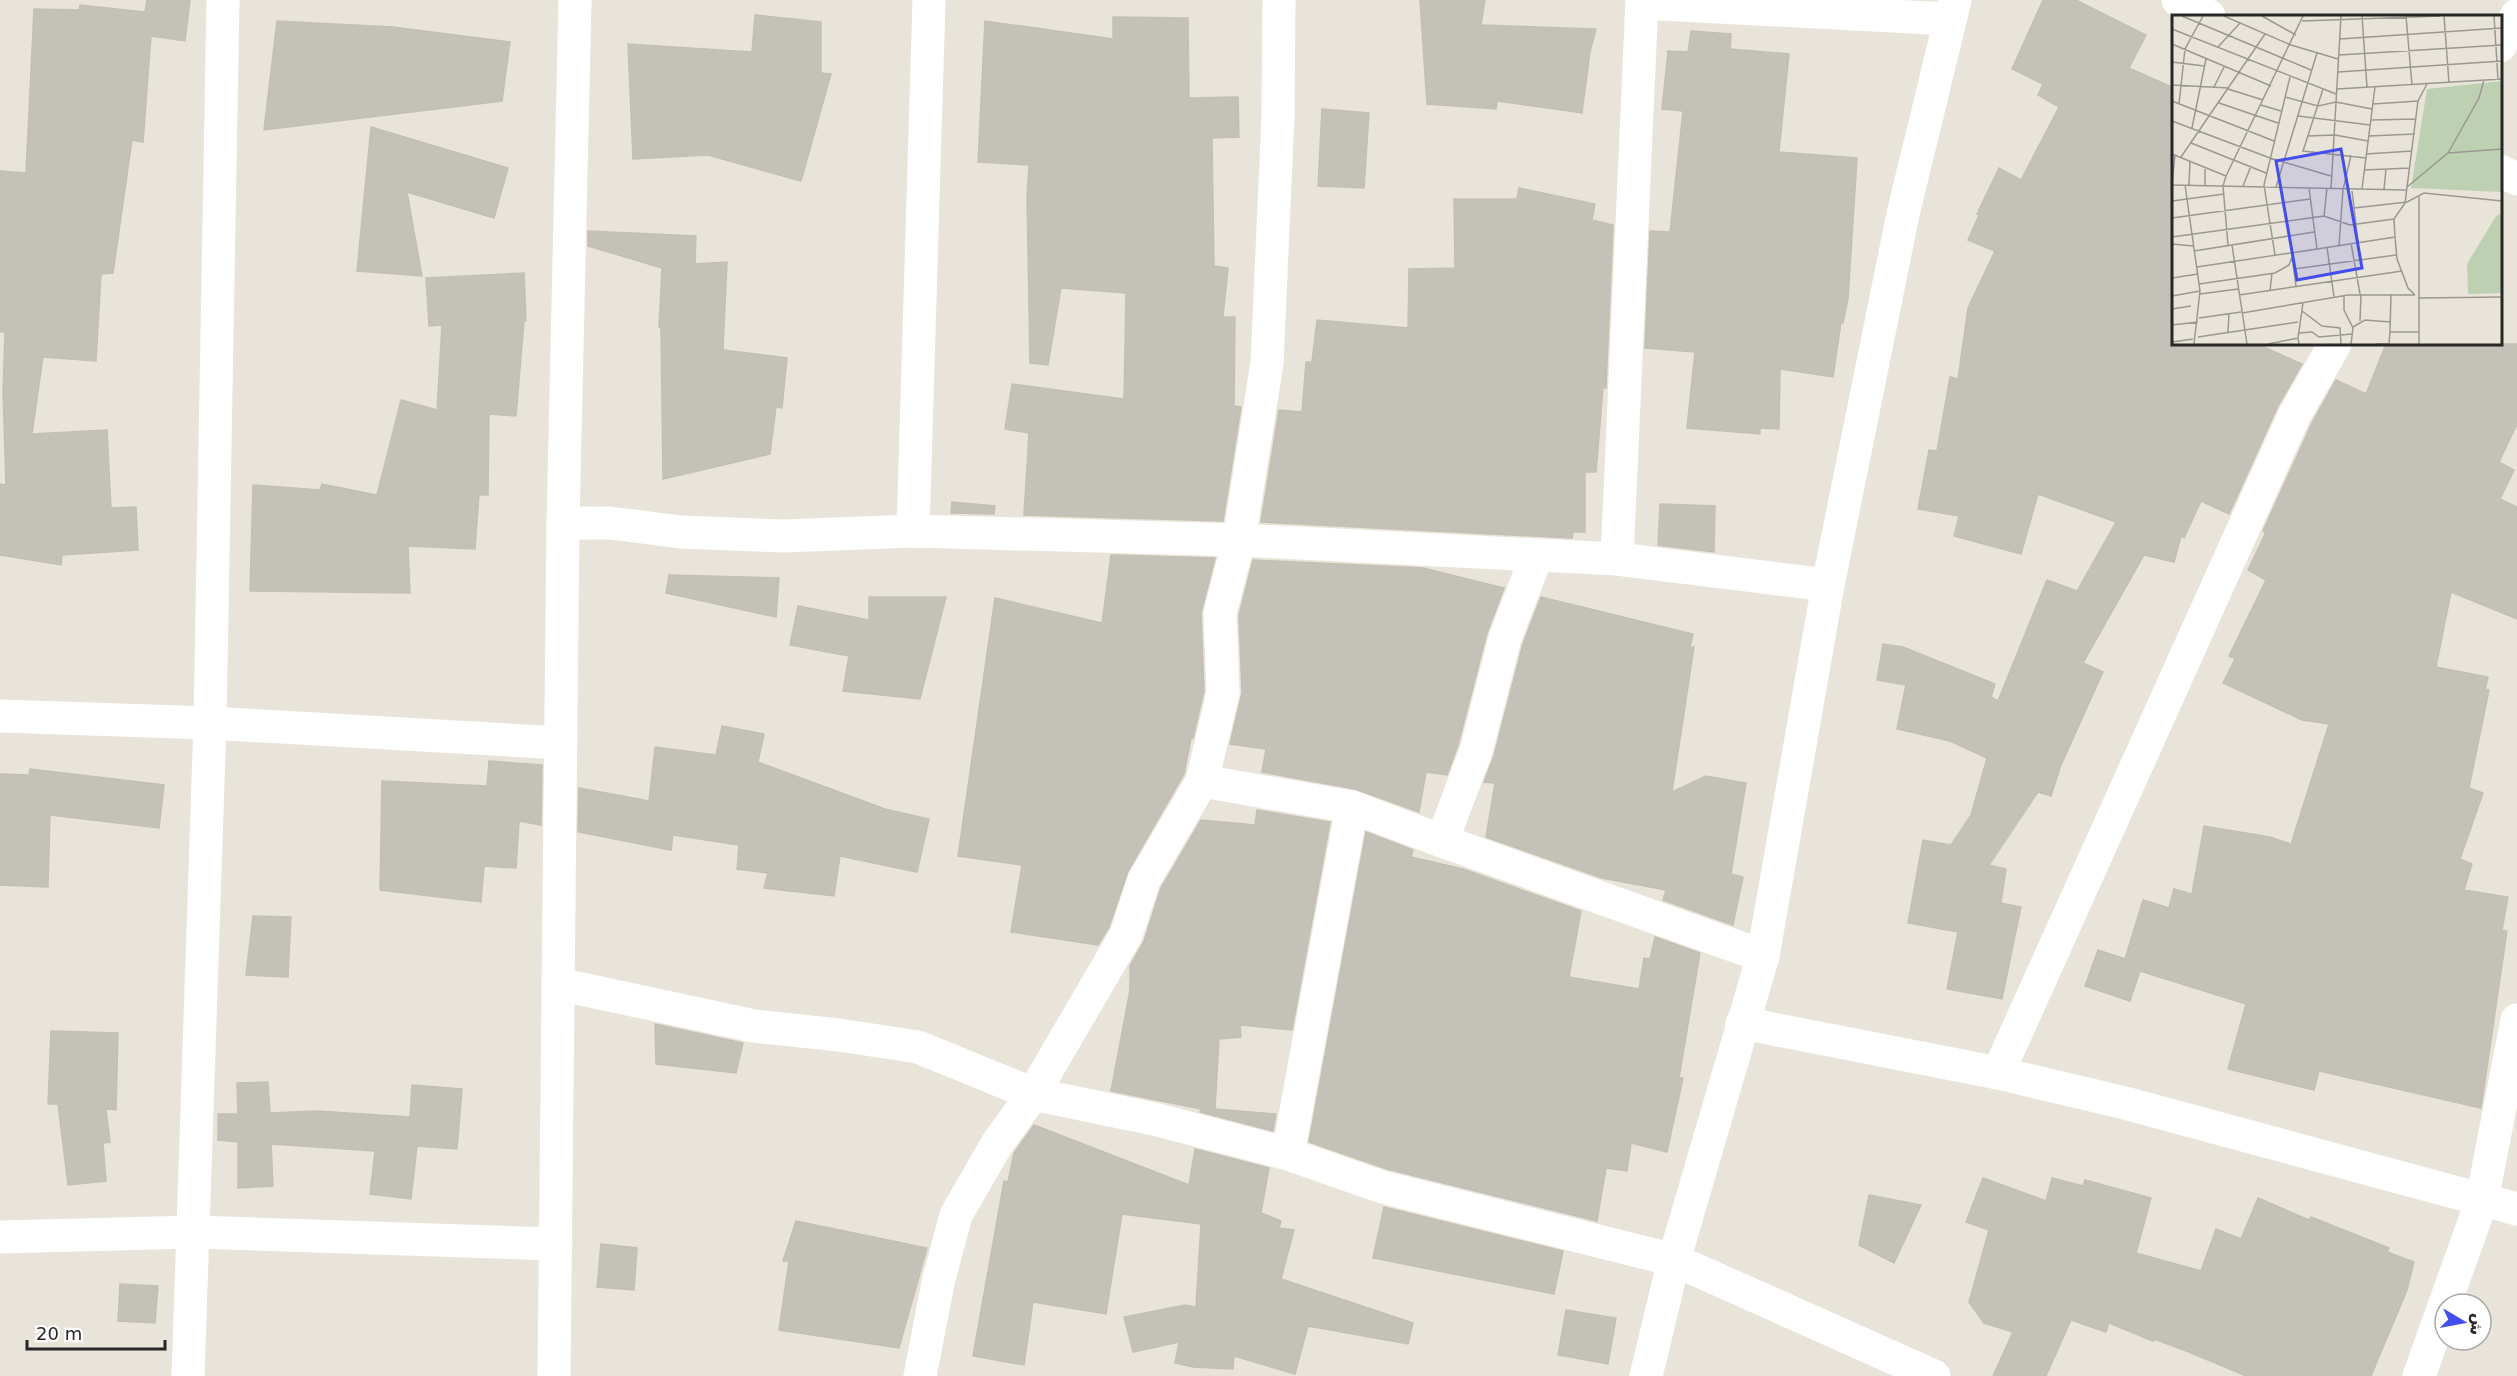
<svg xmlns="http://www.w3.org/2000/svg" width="2517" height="1376" font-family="'DejaVu Sans',Cairo,sans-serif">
<rect width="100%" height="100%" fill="#e9e4d9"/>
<!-- building -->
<g fill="#c4c1b9" stroke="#c3c0b3" stroke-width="1.5">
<polygon points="147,0 190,0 185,41 151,36 143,142 132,140 113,273 101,274 96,361 43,357 32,434 107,430 111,508 136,507 138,550 62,555 61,565 0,555 0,484 6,485 3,391 5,332 0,332 0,171 26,173 34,9 79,10 80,5 145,12"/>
<polygon points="1420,0 1485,0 1481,25 1596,29 1590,52 1582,113 1497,101 1496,109 1427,104"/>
<polygon points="2043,0 2076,0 2146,35 2129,68 2174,88 2174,344 2257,344 2302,364 2278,406 2229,514 2201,501 2184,538 2181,536 2174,562 2144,555 2083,663 2103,672 2061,765 2051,796 2038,792 1989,865 2006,869 2001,903 2021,907 2002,999 1947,989 1958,932 1908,923 1923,840 1951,845 1971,815 1987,758 1950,741 1897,729 1906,685 1877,680 1883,644 1903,647 1995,684 1991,697 1998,701 2047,580 2077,591 2116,522 2038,494 2021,554 1954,536 1959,516 1918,509 1929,450 1937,451 1950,377 1958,379 1968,308 1995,251 1968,240 1979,215 1977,214 1999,168 2021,180 2059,107 2038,95 2043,84 2012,69"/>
<polygon points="755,15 821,22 821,73 831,74 801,181 708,155 633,159 628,44 752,52"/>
<polygon points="1113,17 1188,18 1189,98 1238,97 1239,137 1212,138 1214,266 1228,268 1223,317 1235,317 1234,406 1241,407 1223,521 1024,515 1029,433 1005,429 1012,384 1124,399 1126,293 1061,288 1048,365 1030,363 1027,196 1029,165 978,162 985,21 1113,39"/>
<polygon points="277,21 393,27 510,42 502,101 264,130"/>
<polygon points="1691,31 1731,34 1730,49 1789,54 1779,152 1857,158 1848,299 1843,323 1841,323 1833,377 1780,369 1779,429 1760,428 1760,434 1687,428 1695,352 1645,348 1650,231 1670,232 1683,111 1662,109 1668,51 1688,52"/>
<polygon points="1322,109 1369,113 1364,188 1318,186"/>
<polygon points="371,127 508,168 494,218 407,192 422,276 357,271"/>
<polygon points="1519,188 1595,204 1592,220 1613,225 1606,388 1603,387 1596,472 1585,472 1585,532 1573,532 1572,538 1261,522 1279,410 1302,412 1306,362 1312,362 1317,320 1408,328 1409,269 1455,268 1454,199 1517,199"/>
<polygon points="588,231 696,236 695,264 727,262 723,350 787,358 782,408 776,407 770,454 663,479 661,328 659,327 662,268 588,246"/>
<polygon points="524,273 526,321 524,321 516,416 489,414 488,495 479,495 475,549 408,546 410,593 250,591 253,485 320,490 322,484 377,495 401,400 437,410 442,325 429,326 426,278"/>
<polygon points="2386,344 2517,344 2517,424 2499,462 2514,470 2500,499 2517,507 2517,619 2451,592 2436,667 2488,677 2485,689 2489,690 2469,788 2483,793 2460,859 2472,864 2464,890 2508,897 2502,930 2507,931 2481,1108 2319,1071 2314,1090 2228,1069 2246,1004 2140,971 2130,1001 2085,986 2098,950 2125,959 2143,900 2169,908 2174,889 2192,894 2204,826 2270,837 2291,844 2329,724 2302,720 2223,683 2235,659 2229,656 2266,580 2248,570 2266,532 2263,531 2312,423 2336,380 2366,394"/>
<polygon points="952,502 995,506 994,514 951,513"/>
<polygon points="1660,504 1715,506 1714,552 1658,545"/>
<polygon points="1111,555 1215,558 1201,613 1204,691 1193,738 1191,738 1184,774 1128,871 1109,927 1098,945 1011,932 1022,865 958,856 995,598 1102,623"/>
<polygon points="1253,560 1423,568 1504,588 1487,633 1458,745 1447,775 1426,772 1419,812 1355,789 1262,772 1266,749 1230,744 1242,693 1239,615"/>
<polygon points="669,575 779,578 776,617 666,593"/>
<polygon points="869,597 946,597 920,699 843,691 849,656 790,645 798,606 869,620"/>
<polygon points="1541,597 1693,634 1690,647 1694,647 1672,792 1706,776 1746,783 1731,874 1743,877 1733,925 1663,900 1666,890 1602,878 1486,837 1495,783 1484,782 1494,756 1523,644"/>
<polygon points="722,726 764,734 758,762 885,809 929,819 917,872 840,856 834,896 764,888 768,873 737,869 739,845 673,835 671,850 578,832 579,788 649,801 655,747 716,755"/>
<polygon points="489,761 542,765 541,825 519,821 516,868 484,866 481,902 380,890 382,781 487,786"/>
<polygon points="30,769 164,785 159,828 50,815 48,887 0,885 0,774 29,775"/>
<polygon points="1257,810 1330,822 1292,1030 1240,1025 1241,1037 1219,1039 1215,1109 1276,1114 1273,1131 1200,1112 1201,1109 1111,1091 1130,990 1130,966 1144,941 1161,888 1201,820 1255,825"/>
<polygon points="1366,832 1413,850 1411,857 1463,869 1581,911 1569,977 1639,989 1644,958 1650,959 1655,937 1700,953 1679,1078 1683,1078 1667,1152 1631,1143 1627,1171 1606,1168 1597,1221 1387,1169 1309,1142"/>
<polygon points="253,916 291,917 288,977 246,975"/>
<polygon points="655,1024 743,1043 736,1073 656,1064"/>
<polygon points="51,1031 118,1033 116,1110 106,1109 110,1142 103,1143 106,1181 68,1185 58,1104 48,1104"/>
<polygon points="268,1082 270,1113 317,1111 410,1117 412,1085 462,1089 457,1149 417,1146 411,1199 370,1194 375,1151 271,1144 273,1186 238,1188 238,1142 218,1140 218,1114 238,1114 237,1083"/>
<polygon points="1034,1125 1189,1185 1195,1149 1269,1168 1261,1213 1281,1221 1279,1228 1294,1230 1281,1279 1413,1323 1408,1344 1308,1326 1295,1374 1234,1356 1233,1369 1193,1367 1175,1363 1179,1342 1133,1352 1124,1317 1185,1305 1196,1307 1201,1224 1122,1214 1106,1314 1033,1302 1024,1365 973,1356 1004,1181 1008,1182 1014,1153"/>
<polygon points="1983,1178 2046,1201 2052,1178 2083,1186 2085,1180 2151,1198 2136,1253 2201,1271 2216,1229 2241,1239 2258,1198 2309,1220 2311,1217 2389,1248 2387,1252 2414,1262 2407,1290 2371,1376 2246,1376 2189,1352 2154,1339 2153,1341 2109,1323 2106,1332 2071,1320 2046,1376 1993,1376 2013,1332 1984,1323 1969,1302 1989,1230 1966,1222"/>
<polygon points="1869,1195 1921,1205 1894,1263 1859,1245"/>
<polygon points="1384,1207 1563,1251 1554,1294 1373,1258"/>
<polygon points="796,1221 927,1248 899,1348 779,1330 789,1261 783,1261"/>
<polygon points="601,1244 637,1248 634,1290 597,1287"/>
<polygon points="120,1284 158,1286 155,1323 118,1321"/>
<polygon points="1566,1310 1616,1318 1608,1364 1558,1355"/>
</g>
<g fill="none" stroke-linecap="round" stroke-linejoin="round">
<!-- minor -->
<g stroke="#fff" stroke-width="33">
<polyline points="575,0 563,523 610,523 681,532 783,536 913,531 1239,540 1617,559 1828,585"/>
<polyline points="1279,0 1278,117 1267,363 1239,540 1220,613 1223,693 1202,781 1352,807 1442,841 1763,956"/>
<polyline points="2178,0 2209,16"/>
<polyline points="1642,3 1949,19"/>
<polyline points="2500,46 2517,15"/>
<polyline points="2500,171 2517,179"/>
<polyline points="913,531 929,0"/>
<polyline points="1617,559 1642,0"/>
<polyline points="0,716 210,723 561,743"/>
<polyline points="1442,841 1476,751 1505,638 1537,555"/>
<polyline points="558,984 754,1026 839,1035 918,1047 1033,1094 1154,1119 1288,1154 1382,1187 1674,1260 1934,1376"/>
<polyline points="1998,1073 2295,414 2335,344"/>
<polyline points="1288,1154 1352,807"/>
<polyline points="0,1237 194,1232 556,1244"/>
<polyline points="188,1376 210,723 223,0"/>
<polyline points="554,1376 563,523"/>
<polyline points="920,1376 938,1283 956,1215 997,1144 1033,1094 1126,935 1144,880 1202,781"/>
<polyline points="1646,1376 1674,1260 1763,956 1828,585 1903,214 1955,0"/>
<polyline points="2419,1376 2482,1200 2517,1020"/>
</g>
<!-- tertiary -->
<polyline stroke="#fff" stroke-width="33" points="1742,1023 1998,1073 2125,1103 2517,1209"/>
</g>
<!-- overview -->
<g transform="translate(2172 15)">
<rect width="330" height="330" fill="#e9e4d9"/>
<path d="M330,66V177L239,173L255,74ZM330,198V278L296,279L295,249L324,201Z" fill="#bdd1b2"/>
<path fill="none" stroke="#9b9892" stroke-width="1.5" d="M10,1L139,55M52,1L119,30L166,44M90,1L124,20M190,1L195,72M234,1L240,70M272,1L277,68M322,1L326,64M130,6L268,1M0,14L164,79M168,24L330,13M0,29L99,71M46,32L68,8M167,40L330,30M0,47L32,51M166,57L330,46M0,70L57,73M42,72L52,52M56,74L91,85M151,74L131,136L194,143M165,74L330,64M113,82L146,91L164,87L200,94M0,86L102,126M47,88L106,108M7,89L13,34L31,1M201,89L246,86M89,90L109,96M126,101L198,110M199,105L244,104M0,106L98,143L159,161M20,113L34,44M136,121L163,120L196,126M197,121L243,119M19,128L94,158M276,138L307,83L312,65M0,139L54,161M194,139L240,136M9,142L93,19M33,152V171M192,155L238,153M0,169L3,140M0,170L234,175M13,170L28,276L22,329M17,170L18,146M71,171L79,151M104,172L145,38M235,172L276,138L330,134M159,174L169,1M190,174L203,72M212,174L214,154M180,176L186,227M247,180V329M0,186L52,179M182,193L235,187L252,178L330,186M152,201L178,210L222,204M0,203L138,184M0,222L152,201L155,173M223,222L225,244L236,273L243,280M179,228L188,279M0,229L21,231M56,230L51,171L54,161L131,1M60,230L75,329M167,230L171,175L179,140M155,232L162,282M145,234L223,222L222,204L233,188L246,86L255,69M22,236L142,217M103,240L92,170L118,62M120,242L124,271M25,252L145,234L137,173M122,254L224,240M0,263L26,259M27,269L103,258L117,250L120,242M98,276L100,258M28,279L66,274M219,279L218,317H247M67,280L230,256M0,281L28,276M172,281V295L181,313L179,329M246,283L330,282M0,294L19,291M130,296L150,311L168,313L169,329M70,298L176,280H243M27,303L69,297M188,306L189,279M0,310L26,307M181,312L193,305L219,307M56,317L57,299M127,318L140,317L147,322L180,319M26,322L126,307M126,323L131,288M0,327L21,324M96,329L126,323L127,329M204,329H217L218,317"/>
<path fill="#434eec" fill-opacity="0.15" stroke="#434eec" stroke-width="3" d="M169,134L190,253L125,265L104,146Z"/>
<rect width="330" height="330" fill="none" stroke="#272727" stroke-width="3"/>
</g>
<!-- north arrow -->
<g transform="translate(2463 1322) rotate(100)"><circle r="28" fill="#ffffff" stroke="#a9a9a9" stroke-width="1.5"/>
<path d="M0-4.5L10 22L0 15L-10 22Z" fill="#434eec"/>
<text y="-9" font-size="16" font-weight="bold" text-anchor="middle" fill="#272727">ش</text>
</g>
<!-- scale -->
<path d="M27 1340v9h138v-9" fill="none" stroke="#272727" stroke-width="3"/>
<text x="36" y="1340" font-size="18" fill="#272727" stroke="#ffffff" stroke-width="4.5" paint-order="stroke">20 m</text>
</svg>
